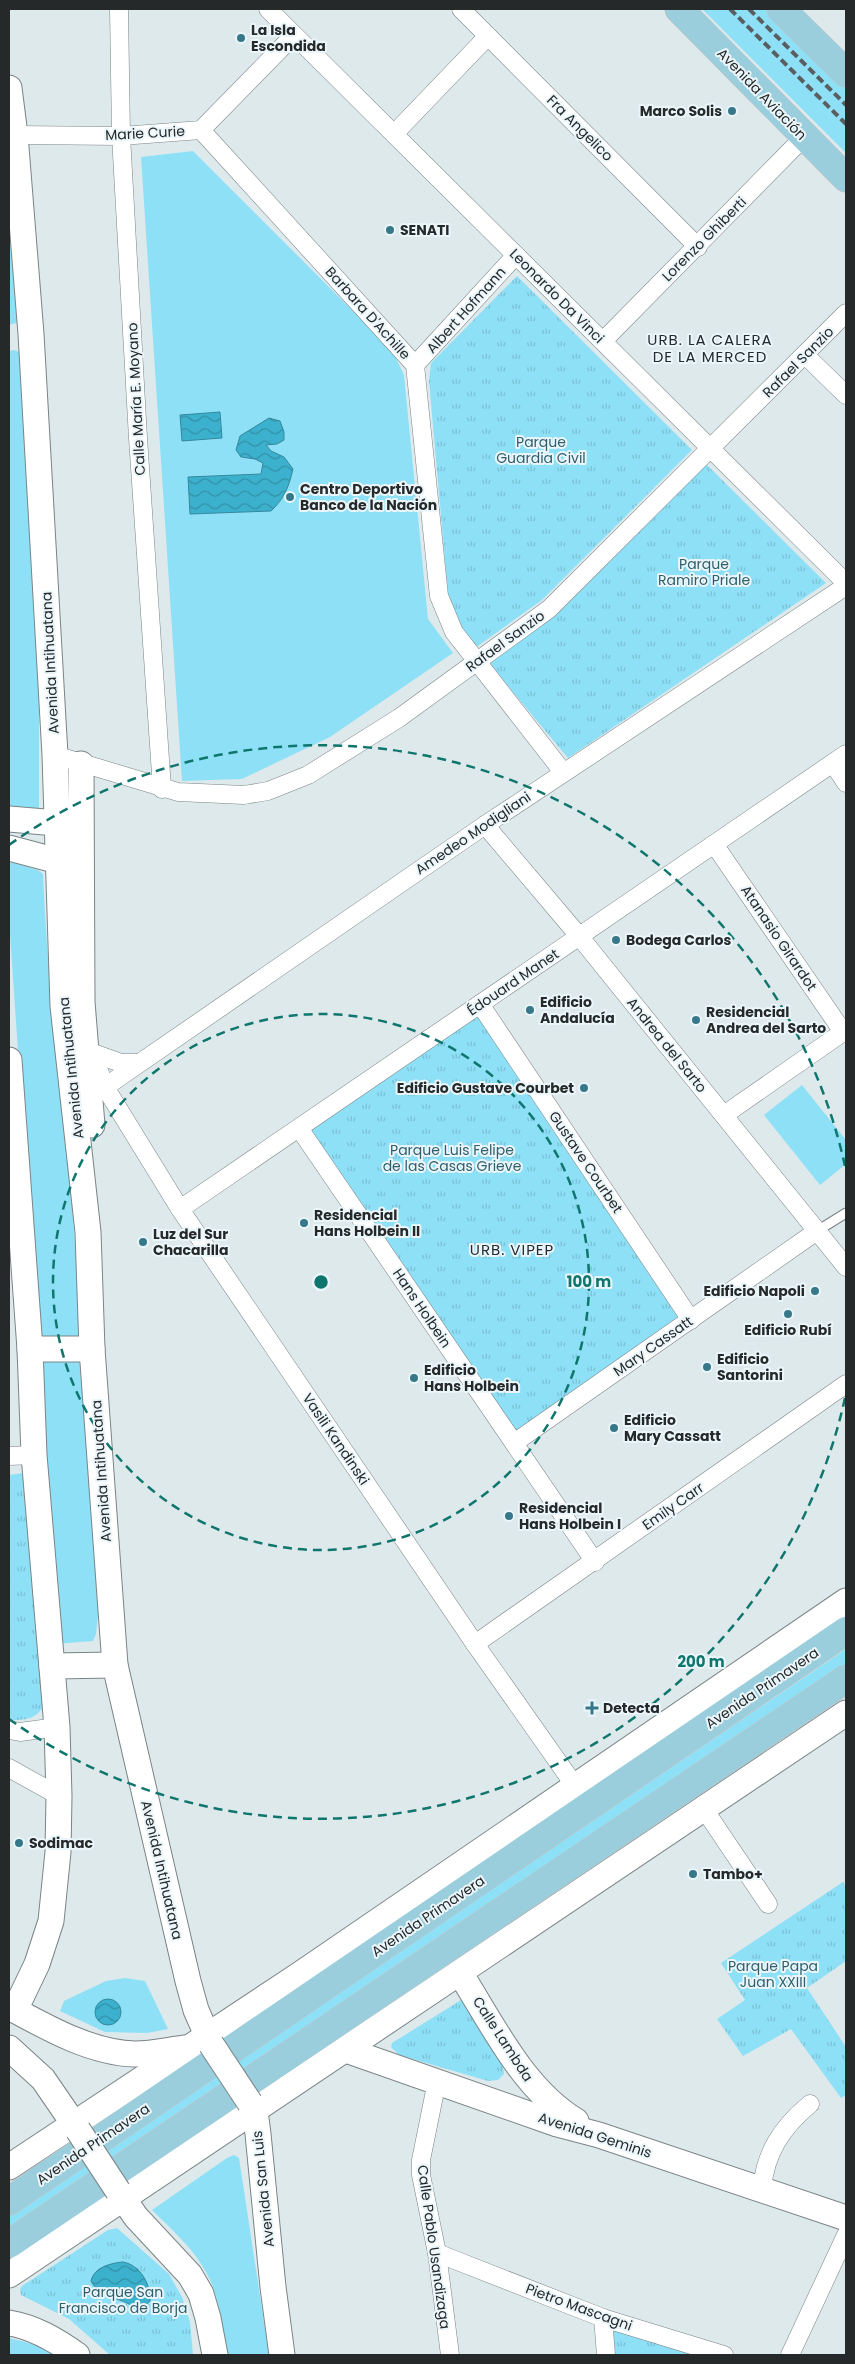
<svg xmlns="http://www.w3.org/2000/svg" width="855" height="2364" font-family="Poppins,sans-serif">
<defs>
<pattern id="park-tufts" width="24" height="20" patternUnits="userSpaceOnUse" patternTransform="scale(1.25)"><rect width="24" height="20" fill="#8ee0f7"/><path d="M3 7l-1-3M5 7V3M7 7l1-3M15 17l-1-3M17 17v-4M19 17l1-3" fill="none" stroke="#7ac0d4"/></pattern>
<pattern id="water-waves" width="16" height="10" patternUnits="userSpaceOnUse" patternTransform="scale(1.25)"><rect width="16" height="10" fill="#3cb1ce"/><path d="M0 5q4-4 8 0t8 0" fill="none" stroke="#3290a7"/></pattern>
</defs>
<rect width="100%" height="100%" fill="#dee9ec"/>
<!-- grass -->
<g fill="#8ee0f7">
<polygon points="702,9 765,9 846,89 846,153"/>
<polygon points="193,151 387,345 394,354 404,375 428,619 453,653 330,737 242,779 182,781 141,157"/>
<polygon points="9,217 19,317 16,323 9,325"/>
<polygon points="14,350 22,353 39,685 39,818 9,817 9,351"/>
<path d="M12,862L38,870L43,874C47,982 62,1089 71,1196C75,1244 81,1293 78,1341L38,1344L9,919V864Z"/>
<polygon points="802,1085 846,1140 846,1164 820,1185 764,1115"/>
<polygon points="79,1356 100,1596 96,1634 93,1641 55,1644 40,1358"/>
<polygon points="846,1649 846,1666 9,2234 9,2216"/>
<polygon points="125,1978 145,1981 168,2029 147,2033 105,2032 60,2011 64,2001 106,1981"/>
<path d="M234,2155L239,2158L269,2355H225C222,2327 220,2297 206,2272C193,2248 171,2229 152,2210L227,2158Z"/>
<polygon points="9,2338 33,2344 56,2355 9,2355"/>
</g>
<!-- park -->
<g fill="url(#park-tufts)">
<polygon points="517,276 692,450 542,600 475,648 455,619 448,594 429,381 431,363"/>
<polygon points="703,461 826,583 568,758 486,660"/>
<polygon points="478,1013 682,1318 514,1434 309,1130"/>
<path d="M23,1473L44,1706C35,1720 25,1720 9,1720V1475Z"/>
<polygon points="843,1882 846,1887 846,1961 807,1988 846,2047 846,2095 841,2098 791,2029 743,2056 717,2019 745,2000 721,1963"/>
<polygon points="461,2000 502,2061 504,2074 498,2080 488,2081 399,2055 391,2047 392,2043"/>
<polygon points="117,2228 169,2274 182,2297 190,2322 193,2355 110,2355 69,2319 21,2295 20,2289 22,2286 108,2230"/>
<polygon points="610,2327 708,2355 613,2355"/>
</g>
<!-- water -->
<g fill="url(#water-waves)" stroke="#35889d">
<polygon points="220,412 222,438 182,441 180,415"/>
<path d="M269,418L280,421L284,432V440L277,444L266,445L271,451L284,457L293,469C289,486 285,498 271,511L190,514L188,477L261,474L263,463L255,459L241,457L236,450L240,436Z"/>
<circle cx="108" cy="2012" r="13"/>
<path d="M123,2262C140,2265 151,2284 150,2301L142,2308L136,2309C119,2294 103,2303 91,2281C94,2267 111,2263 123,2262Z"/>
</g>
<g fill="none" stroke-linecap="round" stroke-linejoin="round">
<!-- lane casing -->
<g stroke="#7a8487" stroke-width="11">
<polyline id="lane" points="817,1231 846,1213"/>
</g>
<!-- street casing -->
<g stroke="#7a8487" stroke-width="19">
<g id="street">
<polyline points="119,9 121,136 138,438 162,789"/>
<polyline points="268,9 846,583"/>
<polyline points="461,9 698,247"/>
<polyline points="201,130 415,365 439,596 454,632 563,772"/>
<polyline points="394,134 488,36"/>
<polyline points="15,135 121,136 201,130 294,35"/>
<polyline points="603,341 804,137"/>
<polyline points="805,355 846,395"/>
<polyline points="415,365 516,255"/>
<polyline points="55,755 178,792 244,795 268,791 308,775 399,718 549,609 846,313"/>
<polyline points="833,763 846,783"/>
<polyline points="485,825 579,936 846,1267"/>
<polyline points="714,844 843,1032"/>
<polyline points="480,1004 691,1320"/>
<polyline points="92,1052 105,1087 180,1209 475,1644 575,1786"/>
<polyline points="93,1053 121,1063 137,1063"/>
<polyline points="105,1087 485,825 846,586"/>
<polyline points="724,1115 846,1030"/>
<polyline points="299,1128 595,1562"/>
<polyline points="180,1209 846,754"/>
<polyline points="514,1443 817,1231"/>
<polyline points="9,1456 34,1455"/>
<polyline points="475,1644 846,1384"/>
<polyline points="9,1730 20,1732 57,1727"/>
<polyline points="9,1768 59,1796"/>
<polyline points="704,1809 768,1904"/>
<polyline points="437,2081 421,2160 421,2175 437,2253 450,2355"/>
<path d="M762,2189C765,2153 782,2127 810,2104"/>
<polyline points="437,2253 603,2318 724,2355"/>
<polyline points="603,2318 606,2355"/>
<polyline points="790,2355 846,2235"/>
</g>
</g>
<!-- secondary casing -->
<g stroke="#7a8487" stroke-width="27">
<g id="secondary">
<polyline points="9,88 15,135 31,334 55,755 63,1006 88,1232 92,1349 115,1665 188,1981 196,2010 211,2044"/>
<polyline points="81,764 82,1002 92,1125"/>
<polyline points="9,819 57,823"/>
<polyline points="9,848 58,861"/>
<polyline points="9,1060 30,1349 34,1455 57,1727 59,1796 58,1852 51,1921 37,1964 15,2010"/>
<polyline points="30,1349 92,1349"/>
<polyline points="52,1666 115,1665"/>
<path d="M460,1973C493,2025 523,2089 576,2121"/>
<path d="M9,2007C46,2027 91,2053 135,2054C151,2054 169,2050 185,2048"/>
<polyline points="9,2048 43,2079 78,2130"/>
<polyline points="346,2050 557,2124 599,2135 846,2218"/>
<polyline points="250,2103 255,2111 258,2134 273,2287 282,2355"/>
<polyline points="9,2167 299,1975 846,1601"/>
<polyline points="118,2191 136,2217 190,2275 201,2294 208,2318 215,2355"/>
<polyline points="9,2275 846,1713"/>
<path d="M9,2323C34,2327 56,2340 77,2355"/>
</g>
</g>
<!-- primary casing -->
<g stroke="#c2c3c3" stroke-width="29">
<g id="primary">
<polyline points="679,9 846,178"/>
<polyline points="781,9 846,73"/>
<polyline points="9,2201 846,1631"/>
<polyline points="9,2244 846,1679"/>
</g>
</g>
<!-- lane -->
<use href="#lane" stroke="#fff" stroke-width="9"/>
<!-- street -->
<use href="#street" stroke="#fff" stroke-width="18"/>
<!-- secondary -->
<use href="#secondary" stroke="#fff" stroke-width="25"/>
<!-- primary -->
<use href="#primary" stroke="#9acedd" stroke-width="28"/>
<!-- rail -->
<g stroke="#595f60" stroke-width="4" stroke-dasharray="8 4" stroke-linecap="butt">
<polyline points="730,9 846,124"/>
<polyline points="749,9 846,105"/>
</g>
<!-- secondary-bridge casing -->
<g stroke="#7a8487" stroke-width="27" stroke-linecap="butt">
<g id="secondary-bridge">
<polyline points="211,2044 250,2103"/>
<polyline points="78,2130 118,2191"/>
</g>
</g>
<!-- secondary-bridge -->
<use href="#secondary-bridge" stroke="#fff" stroke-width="25"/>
</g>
<!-- distance rings -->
<g fill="none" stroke="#0f766e" stroke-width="2.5" stroke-dasharray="9 6">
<circle cx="321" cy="1282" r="268"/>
<path d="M845 1398A537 537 0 0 1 9 1719M9 845A537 537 0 0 1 845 1166"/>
</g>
<!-- markers -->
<g fill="#36788a" stroke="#ebf6fa" stroke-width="2">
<circle cx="241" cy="38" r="5"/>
<circle cx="732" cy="111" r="5"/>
<circle cx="390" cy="230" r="5"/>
<circle cx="290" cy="497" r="5"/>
<circle cx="616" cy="940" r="5"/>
<circle cx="530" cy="1010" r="5"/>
<circle cx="696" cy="1020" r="5"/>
<circle cx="584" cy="1088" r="5"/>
<circle cx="304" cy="1223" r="5"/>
<circle cx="143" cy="1242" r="5"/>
<circle cx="815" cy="1291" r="5"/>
<circle cx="788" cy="1314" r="5"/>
<circle cx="707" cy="1367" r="5"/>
<circle cx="414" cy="1378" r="5"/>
<circle cx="614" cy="1428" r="5"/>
<circle cx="509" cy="1516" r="5"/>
<path d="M589.5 1700.5h5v5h5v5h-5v5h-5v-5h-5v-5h5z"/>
<circle cx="19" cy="1843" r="5"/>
<circle cx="693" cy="1874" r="5"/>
</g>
<g text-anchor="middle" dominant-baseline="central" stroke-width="4" stroke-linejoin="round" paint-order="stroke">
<!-- poi labels -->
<g font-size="14" font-weight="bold" fill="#25292a" stroke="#ebf6fa" text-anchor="start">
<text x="251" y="30">La Isla<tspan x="251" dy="16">Escondida</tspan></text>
<text x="722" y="111" text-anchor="end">Marco Solis</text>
<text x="400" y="230">SENATI</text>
<text x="300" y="489">Centro Deportivo<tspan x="300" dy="16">Banco de la Nación</tspan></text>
<text x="626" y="940">Bodega Carlos</text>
<text x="540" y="1002">Edificio<tspan x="540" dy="16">Andalucía</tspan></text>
<text x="706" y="1012">Residencial<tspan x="706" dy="16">Andrea del Sarto</tspan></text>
<text x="574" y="1088" text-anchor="end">Edificio Gustave Courbet</text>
<text x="314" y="1215">Residencial<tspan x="314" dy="16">Hans Holbein II</tspan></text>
<text x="153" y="1234">Luz del Sur<tspan x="153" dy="16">Chacarilla</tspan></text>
<text x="805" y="1291" text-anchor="end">Edificio Napoli</text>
<text x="788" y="1330" text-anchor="middle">Edificio Rubí</text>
<text x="717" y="1359">Edificio<tspan x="717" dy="16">Santorini</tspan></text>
<text x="424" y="1370">Edificio<tspan x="424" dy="16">Hans Holbein</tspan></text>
<text x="624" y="1420">Edificio<tspan x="624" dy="16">Mary Cassatt</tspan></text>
<text x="519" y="1508">Residencial<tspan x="519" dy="16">Hans Holbein I</tspan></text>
<text x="603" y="1708">Detecta</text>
<text x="29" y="1843">Sodimac</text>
<text x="703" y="1874">Tambo+</text>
</g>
<!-- street labels -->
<g font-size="14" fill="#25292a" stroke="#ebf6fa">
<text transform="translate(762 94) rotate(46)">Avenida Aviación</text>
<text transform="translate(580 128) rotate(45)">Fra Angelico</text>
<text transform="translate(145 133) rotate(-3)">Marie Curie</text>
<text transform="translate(704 239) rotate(-45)">Lorenzo Ghiberti</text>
<text transform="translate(557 296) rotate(45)">Leonardo Da Vinci</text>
<text transform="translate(466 310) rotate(-48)">Albert Hofmann</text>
<text transform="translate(368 313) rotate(48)">Barbara D'Achille</text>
<text transform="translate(798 362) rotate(-45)">Rafael Sanzio</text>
<text transform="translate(136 399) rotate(-93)">Calle María E. Moyano</text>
<text transform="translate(505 641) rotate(-36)">Rafael Sanzio</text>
<text transform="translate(50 663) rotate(-93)">Avenida Intihuatana</text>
<text transform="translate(473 833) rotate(-34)">Amedeo Modigliani</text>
<text transform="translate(779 938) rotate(56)">Atanasio Girardot</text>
<text transform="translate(513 982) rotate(-34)">Édouard Manet</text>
<text transform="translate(667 1045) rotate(51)">Andrea del Sarto</text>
<text transform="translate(71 1068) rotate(-96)">Avenida Intihuatana</text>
<text transform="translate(586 1162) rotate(56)">Gustave Courbet</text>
<text transform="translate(422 1308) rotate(56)">Hans Holbein</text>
<text transform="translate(653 1346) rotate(-35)">Mary Cassatt</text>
<text transform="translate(336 1439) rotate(56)">Vasili Kandinski</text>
<text transform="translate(101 1471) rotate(-94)">Avenida Intihuatana</text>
<text transform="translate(673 1506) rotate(-35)">Emily Carr</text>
<text transform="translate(762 1688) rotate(-34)">Avenida Primavera</text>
<text transform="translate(162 1870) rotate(77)">Avenida Intihuatana</text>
<text transform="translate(428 1916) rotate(-34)">Avenida Primavera</text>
<text transform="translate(503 2039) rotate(57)">Calle Lambda</text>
<text transform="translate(595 2135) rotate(18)">Avenida Geminis</text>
<text transform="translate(93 2144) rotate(-34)">Avenida Primavera</text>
<text transform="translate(263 2189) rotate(-96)">Avenida San Luis</text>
<text transform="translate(434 2247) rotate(82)">Calle Pablo Usandizaga</text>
<text transform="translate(579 2307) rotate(20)">Pietro Mascagni</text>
</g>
<!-- park labels -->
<g font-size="14" fill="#2f5f6c" stroke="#ebf6fa">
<text x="541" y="442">Parque<tspan x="541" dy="16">Guardia Civil</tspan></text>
<text x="704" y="564">Parque<tspan x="704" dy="16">Ramiro Priale</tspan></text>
<text x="452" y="1150">Parque Luis Felipe<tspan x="452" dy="16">de las Casas Grieve</tspan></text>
<text x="773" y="1966">Parque Papa<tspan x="773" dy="16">Juan XXIII</tspan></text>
<text x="123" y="2292">Parque San<tspan x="123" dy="16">Francisco de Borja</tspan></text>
</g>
<!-- neighbourhood labels -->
<g font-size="15" letter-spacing="1" fill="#242c2f" stroke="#ebf6fa">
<text x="710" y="339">URB. LA CALERA<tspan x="710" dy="17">DE LA MERCED</tspan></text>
<text x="512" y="1249">URB. VIPEP</text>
</g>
</g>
<circle cx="321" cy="1282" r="8" fill="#0f766e" stroke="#ebf6fa" stroke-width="2.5"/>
<g font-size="15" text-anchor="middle" font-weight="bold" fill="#0f766e" stroke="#ebf6fa" stroke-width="4" stroke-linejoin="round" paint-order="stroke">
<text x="589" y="1287">100 m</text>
<text x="701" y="1667">200 m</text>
</g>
<!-- border -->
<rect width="855" height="2364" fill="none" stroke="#25292a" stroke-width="20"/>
</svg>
